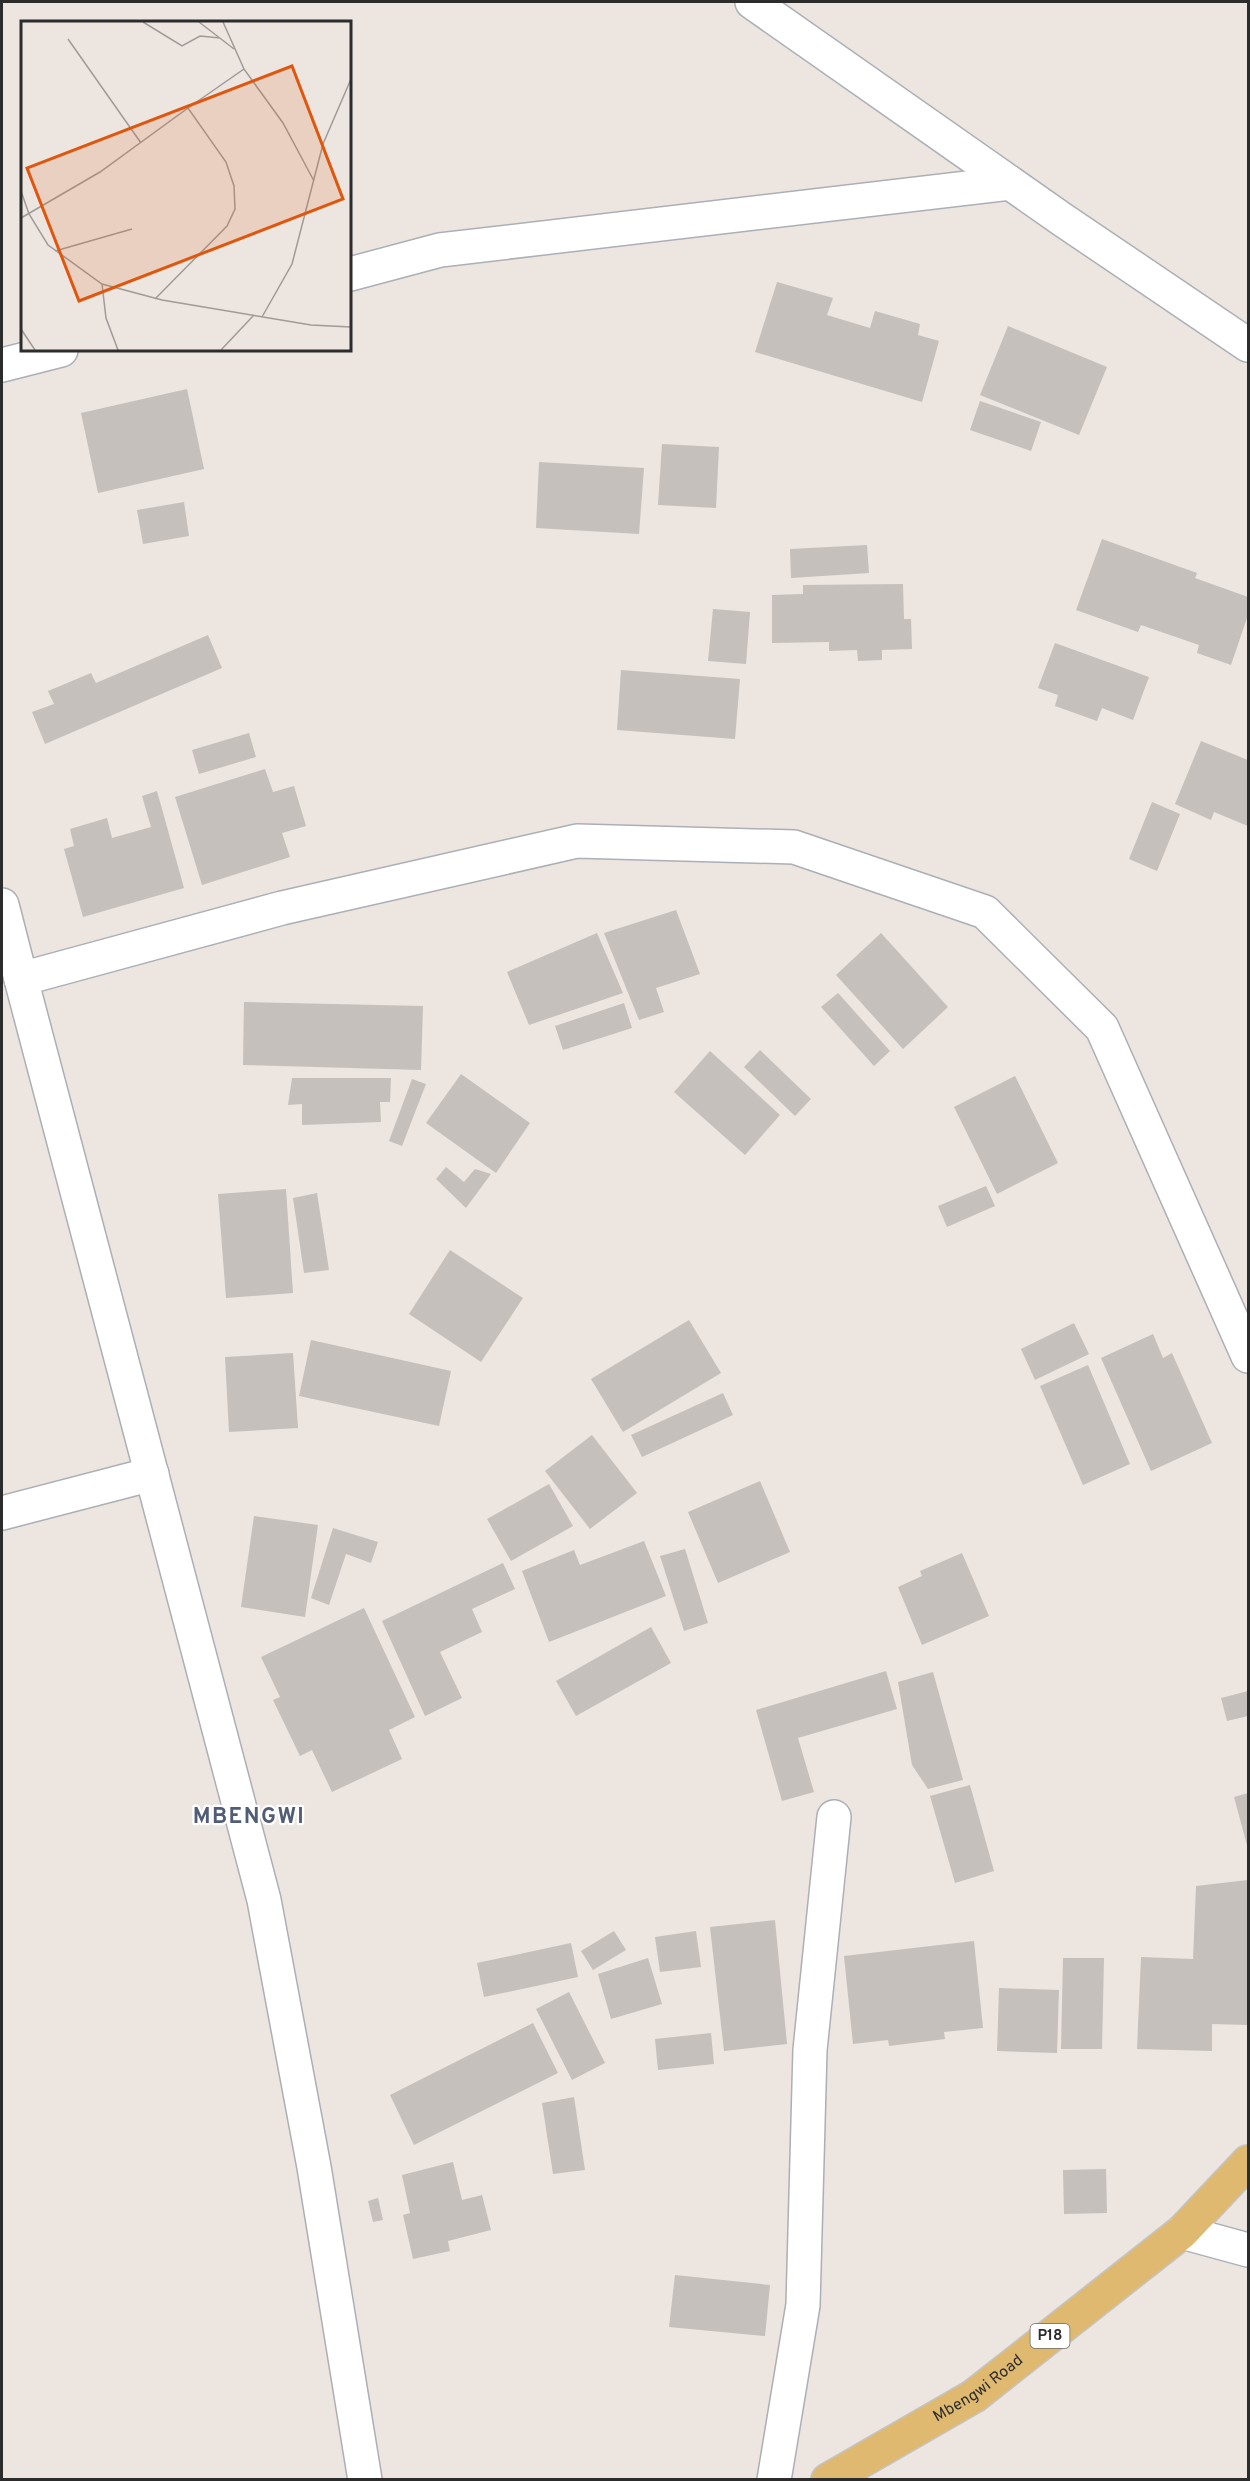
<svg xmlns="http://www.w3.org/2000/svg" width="1250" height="2481" font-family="Overpass,sans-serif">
<rect width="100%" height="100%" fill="#ece5e0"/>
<!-- building -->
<g fill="#c5c0bb">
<polygon points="777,282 833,298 827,315 870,328 875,311 920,324 918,335 939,341 922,402 755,352"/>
<polygon points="1008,326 1107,367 1079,435 980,395"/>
<polygon points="187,389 204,469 98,493 81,413"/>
<polygon points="980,401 1041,422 1031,451 970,430"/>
<polygon points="662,444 719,447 716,508 658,505"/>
<polygon points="539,462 644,468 639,534 536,528"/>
<polygon points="184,502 189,536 143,544 137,510"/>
<polygon points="1102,539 1197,573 1195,578 1248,597 1248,615 1231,665 1197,653 1199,645 1141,625 1138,632 1076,610"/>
<polygon points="867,545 869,573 791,578 790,549"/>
<polygon points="903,584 904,619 911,619 912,649 882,650 882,660 858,661 857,650 829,651 829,642 772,643 772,595 803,594 803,585"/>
<polygon points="713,609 750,612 746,664 708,661"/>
<polygon points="208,635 222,668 45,744 32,712 54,704 48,691 91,673 96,683"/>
<polygon points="1055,643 1149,677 1133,720 1102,708 1097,721 1055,706 1058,695 1038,688"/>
<polygon points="621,670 740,679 735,739 617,730"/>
<polygon points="249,733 256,757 199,774 192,750"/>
<polygon points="1201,741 1248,760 1248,826 1214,812 1211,820 1175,804"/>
<polygon points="265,769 273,792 294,786 306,826 282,833 290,857 202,885 175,797"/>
<polygon points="157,791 184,888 83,917 64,849 74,846 70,829 107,818 112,838 151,827 142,796"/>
<polygon points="1152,802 1180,814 1157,871 1129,859"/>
<polygon points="676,910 700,974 656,988 664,1012 639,1020 604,933"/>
<polygon points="597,933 623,993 529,1025 507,972"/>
<polygon points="881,933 948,1007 903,1049 836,975"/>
<polygon points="838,993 890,1051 874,1066 821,1007"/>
<polygon points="244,1002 423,1006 421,1070 243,1065"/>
<polygon points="624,1003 632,1028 563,1050 555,1026"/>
<polygon points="760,1050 811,1099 795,1116 744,1067"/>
<polygon points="710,1051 780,1115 745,1155 674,1092"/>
<polygon points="461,1074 530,1123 496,1173 426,1123"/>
<polygon points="1015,1076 1058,1163 997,1194 954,1107"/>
<polygon points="292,1078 391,1078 390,1102 380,1102 381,1122 302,1125 302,1104 288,1105"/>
<polygon points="412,1079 426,1084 402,1146 389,1141"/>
<polygon points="446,1167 464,1182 475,1169 491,1174 466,1208 436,1179"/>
<polygon points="986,1186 995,1206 947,1227 938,1206"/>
<polygon points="286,1189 293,1293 226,1298 218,1194"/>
<polygon points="317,1193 329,1270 304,1273 293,1198"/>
<polygon points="450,1250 523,1298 481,1362 409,1314"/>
<polygon points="689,1320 721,1373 623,1432 591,1379"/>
<polygon points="1074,1323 1089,1354 1035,1380 1021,1349"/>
<polygon points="1153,1334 1163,1358 1172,1353 1212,1443 1151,1471 1101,1358"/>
<polygon points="311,1340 451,1371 439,1426 299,1396"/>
<polygon points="293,1353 298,1428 229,1432 225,1357"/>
<polygon points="1088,1365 1130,1464 1083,1485 1040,1386"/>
<polygon points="723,1393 733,1415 642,1457 631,1435"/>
<polygon points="592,1435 637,1493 590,1529 545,1471"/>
<polygon points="760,1481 790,1552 718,1583 688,1512"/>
<polygon points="549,1484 573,1526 511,1561 487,1519"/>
<polygon points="254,1516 318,1525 305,1617 241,1607"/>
<polygon points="333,1528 378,1542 371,1563 346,1554 329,1605 311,1598"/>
<polygon points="644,1541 666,1596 549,1642 522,1571 574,1550 580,1565"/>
<polygon points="685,1549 708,1623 684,1631 660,1556"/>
<polygon points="962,1553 989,1616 922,1645 898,1587 922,1576 920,1571"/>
<polygon points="503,1563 515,1589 472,1609 482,1632 440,1652 462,1698 425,1716 382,1621"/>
<polygon points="364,1608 415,1717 389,1730 402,1759 332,1792 312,1750 300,1756 273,1700 280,1697 261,1657"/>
<polygon points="651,1627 671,1663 576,1716 556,1681"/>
<polygon points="886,1671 897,1709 798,1738 814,1792 782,1801 756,1710"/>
<polygon points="933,1672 963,1780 928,1789 912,1765 898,1682"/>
<polygon points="1248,1691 1248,1716 1227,1721 1221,1698"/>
<polygon points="970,1785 994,1871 955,1883 930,1796"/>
<polygon points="1248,1793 1248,1849 1234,1797"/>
<polygon points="1248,1880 1248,2025 1212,2024 1212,2051 1137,2049 1141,1957 1193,1959 1196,1886"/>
<polygon points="775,1920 787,2044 724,2051 710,1927"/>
<polygon points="614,1931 626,1950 593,1970 581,1951"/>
<polygon points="696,1931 701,1967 660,1972 655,1937"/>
<polygon points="974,1941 983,2028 944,2032 945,2039 889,2046 888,2040 853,2044 844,1956"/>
<polygon points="571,1943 578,1977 484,1997 477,1963"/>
<polygon points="648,1958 662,2004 611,2019 598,1974"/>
<polygon points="1063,1958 1104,1958 1102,2049 1061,2049"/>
<polygon points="999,1988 1059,1990 1057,2053 997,2051"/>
<polygon points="569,1992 605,2063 572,2080 536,2009"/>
<polygon points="533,2023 558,2073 414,2145 390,2095"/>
<polygon points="711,2033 714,2064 658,2070 655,2039"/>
<polygon points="574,2097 585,2170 553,2174 542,2103"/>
<polygon points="453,2162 462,2200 482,2195 491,2230 448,2241 450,2251 413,2259 403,2215 410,2213 402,2175"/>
<polygon points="1106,2169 1107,2213 1064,2214 1063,2170"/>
<polygon points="378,2198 383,2220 373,2222 368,2201"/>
<polygon points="675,2275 770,2285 765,2336 669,2327"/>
</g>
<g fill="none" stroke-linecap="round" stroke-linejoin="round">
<!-- minor casing -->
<g stroke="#acafb6" stroke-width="36">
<g id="minor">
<polyline points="752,2 1063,220 1248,345"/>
<polyline points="350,274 440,250 1010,183"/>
<polyline points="2,365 61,350"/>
<polyline points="2,905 21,979"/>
<polyline points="2,1513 152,1474"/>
<polyline points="1182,2232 1248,2250"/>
<polyline points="365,2480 314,2167 264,1900 21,979 282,908 577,841 794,847 985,912 1102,1028 1248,1356"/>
<polyline points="774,2480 803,2305 810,2050 834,1817"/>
</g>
</g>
<!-- major casing -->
<g stroke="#c4c4c4" stroke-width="36">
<g id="major">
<path id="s1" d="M828,2480L974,2396L1182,2232L1248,2162"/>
</g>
</g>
<!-- minor -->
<use href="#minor" stroke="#fff" stroke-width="33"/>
<!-- major -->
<use href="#major" stroke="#e0b971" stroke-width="33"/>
</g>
<g text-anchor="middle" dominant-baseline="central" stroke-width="4.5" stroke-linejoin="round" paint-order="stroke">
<!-- shield labels -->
<rect fill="#fff" stroke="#6b6b6b" stroke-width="1.5" x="1030.5" y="2324" width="39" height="24" rx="4.5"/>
<g font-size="15" font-weight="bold" fill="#2c2c2c">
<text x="1050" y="2336">P18</text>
</g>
<!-- street labels -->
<g font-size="16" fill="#2c2c2c" stroke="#fff">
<text stroke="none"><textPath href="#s1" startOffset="176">Mbengwi Road</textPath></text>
</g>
<!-- district labels -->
<g font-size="22" font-weight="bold" letter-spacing="1.5" fill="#515d77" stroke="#fff">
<text x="249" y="1817">MBENGWI</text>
</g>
</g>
<!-- overview -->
<g transform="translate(21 21)">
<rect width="330" height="330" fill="#ece5e0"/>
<path fill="none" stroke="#9f9b98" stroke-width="1.5" d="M122,1L161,25L179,15L199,17M178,1L213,28M202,1L223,48M47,18L120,122M167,87L223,48L262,102L293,160M0,170L8,193L27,224L81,263L141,279L290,304L330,306M0,197L79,151L167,87L205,141L213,165L214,188L206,205L134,278M34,230L111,208M81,263L85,297L97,329M241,296L271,243L302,123L330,58M0,308L14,329M200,329L233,294"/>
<path fill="#df570e" fill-opacity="0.15" stroke="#df570e" stroke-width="3" d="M271,45L322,178L58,280L6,147Z"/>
<rect width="330" height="330" fill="none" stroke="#2c2c2c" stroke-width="3"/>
</g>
<!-- border -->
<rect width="1250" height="2481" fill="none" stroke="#2c2c2c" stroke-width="6"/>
</svg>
